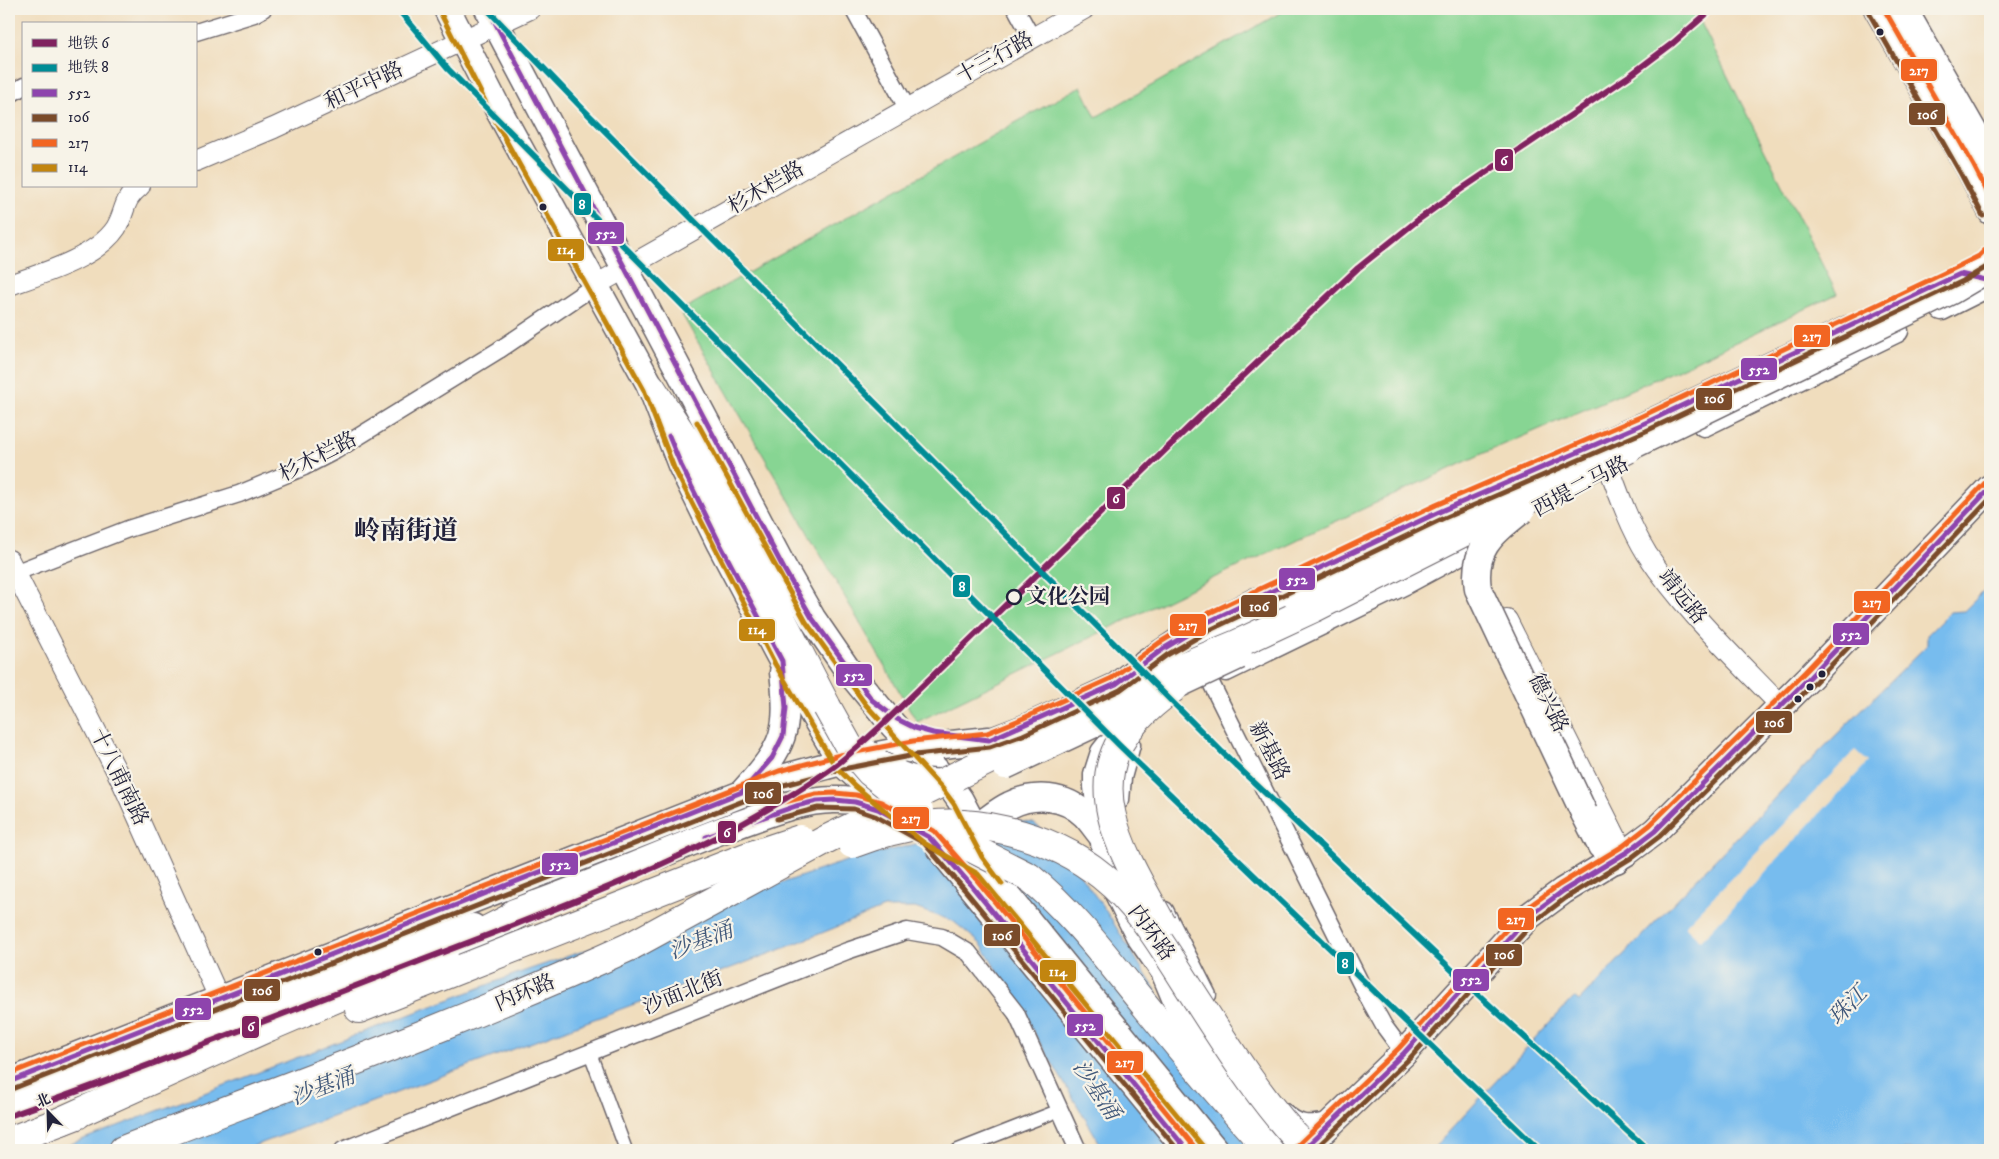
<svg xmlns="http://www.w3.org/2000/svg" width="1999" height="1159" font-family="'IM FELL DW Pica','Noto Serif SC',serif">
<rect width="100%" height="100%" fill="#f7f3e8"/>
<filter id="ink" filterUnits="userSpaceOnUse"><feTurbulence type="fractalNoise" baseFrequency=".02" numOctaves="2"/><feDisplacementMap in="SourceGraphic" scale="10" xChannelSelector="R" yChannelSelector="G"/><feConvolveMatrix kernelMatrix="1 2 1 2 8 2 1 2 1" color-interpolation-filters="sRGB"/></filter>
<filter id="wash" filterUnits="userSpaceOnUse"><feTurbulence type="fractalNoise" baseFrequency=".0096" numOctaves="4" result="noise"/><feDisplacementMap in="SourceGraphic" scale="20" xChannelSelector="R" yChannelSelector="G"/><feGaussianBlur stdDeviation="1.12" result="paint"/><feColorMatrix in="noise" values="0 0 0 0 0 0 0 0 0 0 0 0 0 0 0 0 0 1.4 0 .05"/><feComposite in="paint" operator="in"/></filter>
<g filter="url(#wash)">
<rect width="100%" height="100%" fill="#f0ddbd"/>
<!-- green -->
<polygon fill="#87d593" stroke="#547c67" points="1287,9 1694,9 1837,294 1683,367 1482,454 1194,587 917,722 680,311 1081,86 1096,117"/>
<!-- water -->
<g fill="#77bcee" stroke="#4c6f94">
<polygon points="1990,585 1990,1139 1979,1150 1432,1150 1574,997 1579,1001 1818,753 1927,645 1927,635 1950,612 1964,611"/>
<polygon points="1014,821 1033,823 1053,837 1104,908 1192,1048 1280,1150 1104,1150 981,944 953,921 915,908 884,908 782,949 243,1150 55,1150 516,974 852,859"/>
</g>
<!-- pier -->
<polygon fill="#f0ddbd" points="1855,750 1868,762 1701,941 1685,926"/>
</g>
<g filter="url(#ink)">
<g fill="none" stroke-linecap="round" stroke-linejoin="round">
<!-- pedestrian casing -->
<g stroke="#6a6368" stroke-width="15">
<g id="pedestrian">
<polyline points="590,1053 626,1150"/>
<polyline points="958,1150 1060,1110"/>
</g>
</g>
<!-- minor casing -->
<g stroke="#6a6368" stroke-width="19">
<g id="minor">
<polyline points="853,9 907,108"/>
<polyline points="1016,9 1032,38"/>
<polyline points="196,32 254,14 263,9"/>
<polyline points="9,95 24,86"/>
<polyline points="9,575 128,529 239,494 304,467 335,451 499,350 594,286"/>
<polyline points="1209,679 1364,990 1384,1026 1404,1053"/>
<polyline points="1121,800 1123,778 1132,745"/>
<polyline points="1165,910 1208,995"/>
<path d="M1285,1112C1301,1127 1310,1124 1331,1121"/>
<polyline points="343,1150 847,951 907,931 942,937 969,953 1016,1013 1078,1150"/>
</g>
</g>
<!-- tertiary casing -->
<g stroke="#6a6368" stroke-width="22">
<g id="tertiary">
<polyline points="196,161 274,128 530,9"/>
<path d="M9,285C41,274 96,258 116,228C126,212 122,200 140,186"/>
<polyline points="594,286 1084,9"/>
<path d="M1610,470C1620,498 1631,528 1647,554C1684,610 1735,658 1781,706"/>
<polyline points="9,560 123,784 219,998"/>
<polyline points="1507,620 1616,837 1616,860"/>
</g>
</g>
<!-- secondary casing -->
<g stroke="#6a6368" stroke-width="25">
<g id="secondary">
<polyline points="1875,9 1968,170 1990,213"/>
<polyline points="1906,9 1990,156"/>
<polyline points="1942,309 1990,285"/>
<polyline points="1704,425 1897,331"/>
<polyline points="1391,535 1643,424 1848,327"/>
<polyline points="1226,670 1405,583 1496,534"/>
<polyline points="1118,732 1102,752 1095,774 1095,787 1105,867 1115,892 1137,936 1162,972 1180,1015 1199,1045 1255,1111 1283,1130"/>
<polyline points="973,746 1020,728 1116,684 1147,660 1185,635 1256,599"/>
</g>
</g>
<!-- primary casing -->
<g stroke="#6a6368" stroke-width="29">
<g id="primary">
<polyline points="447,9 499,111 651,387 681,465 720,544 782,661 841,762 882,799"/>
<polyline points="488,9 784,569 812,618 847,669 893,725 948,783 960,800 982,842"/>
<polyline points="1890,9 1990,181"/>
<polyline points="1135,675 1292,594"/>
<path d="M745,790C785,746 790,731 783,672"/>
<polyline points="1584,813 1601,846 1616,860"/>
<path d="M975,828C987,821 997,811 1010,805C1034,793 1065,795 1085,815C1091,821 1096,829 1102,836"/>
<polyline points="940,849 1187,1150"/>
<polyline points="955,850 983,868 1002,889 1215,1150"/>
<path d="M514,912C587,887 658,854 731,827C763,816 799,800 834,800C856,799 880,807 899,819"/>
<polyline points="9,1082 782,778 841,762 914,748 989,740"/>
<polyline points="9,1105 258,1007 473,927"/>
<polyline points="1303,1150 1404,1053 1529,916 1563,891 1627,852 1655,831 1810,677 1990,488"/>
</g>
</g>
<!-- trunk casing -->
<g stroke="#6a6368" stroke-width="30">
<g id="trunk">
<polyline points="651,387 703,466 827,707"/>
<path d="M1029,877C1075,914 1110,963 1148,1009C1187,1057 1227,1104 1269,1150"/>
<polyline points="359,1009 463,968"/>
<polyline points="61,1121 269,1027 436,956 536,905"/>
<polyline points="9,1141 77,1115"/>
<path d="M123,1150C293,1084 465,1022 631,946"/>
</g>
</g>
<!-- pedestrian -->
<use href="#pedestrian" stroke="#fff" stroke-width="12"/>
<!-- minor -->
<use href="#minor" stroke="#fff" stroke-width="16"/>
<!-- tertiary -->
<use href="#tertiary" stroke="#fff" stroke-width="20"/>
<!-- secondary -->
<use href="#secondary" stroke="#fff" stroke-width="22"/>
<!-- primary -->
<use href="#primary" stroke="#fff" stroke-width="26"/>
<!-- trunk -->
<use href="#trunk" stroke="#fff" stroke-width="28"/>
<!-- primary-bridge casing -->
<g stroke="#6a6368" stroke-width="29" stroke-linecap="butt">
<g id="primary-bridge">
<polyline points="1607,458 1951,291 1990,268"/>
<path d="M1522,510C1492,534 1472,548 1478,589L1584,813"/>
<polyline points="1292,594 1400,544 1492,505"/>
<path d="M865,751C889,775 917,785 952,782"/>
<polyline points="1005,766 1239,656"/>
</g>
</g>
<!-- trunk-bridge casing -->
<g stroke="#6a6368" stroke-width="30" stroke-linecap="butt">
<g id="trunk-bridge">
<polyline points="827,707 851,750 870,772 919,811"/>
<polyline points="930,827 1029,877"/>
<path d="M852,844C904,824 950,817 1004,830C1039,838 1074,853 1102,876C1139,905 1163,947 1188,986C1225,1043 1260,1101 1308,1150"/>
<path d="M1162,924C1129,863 1076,786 1135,722C1147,708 1161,697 1175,687"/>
<polyline points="631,946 827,839 1167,673 1237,644 1314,608 1628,449"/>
<polyline points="463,968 746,857 800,839"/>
</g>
</g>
<!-- primary-bridge -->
<use href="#primary-bridge" stroke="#fff" stroke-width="26"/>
<!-- trunk-bridge -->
<use href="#trunk-bridge" stroke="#fff" stroke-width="28"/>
<!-- bus-1 casing -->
<g stroke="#f7f3e8" stroke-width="9">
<g id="bus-1">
<polyline points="488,9 784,569 812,618 872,700 897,719 915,728 933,733 989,740 1116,684 1163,649 1208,622 1326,565 1439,512 1643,424 1960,274 1990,281"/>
<polyline points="706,837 796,806 817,801 835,800 855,802 878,809 929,837 970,884 1187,1150"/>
<polyline points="9,1082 742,792 772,758 783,736 786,708 782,661 720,544 681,465 669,436"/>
<polyline points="1303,1150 1404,1053 1529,916 1563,891 1627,852 1655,831 1810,677 1990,488"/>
</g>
</g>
<!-- bus-2 casing -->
<g stroke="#f7f3e8" stroke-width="9">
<g id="bus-2">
<polyline points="1869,13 1961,174 1983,216"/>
<polyline points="777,819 818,808 854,809 875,816 924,843 964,889 1178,1150"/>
<polyline points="12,1089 784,785 843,769 915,755 990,747 1023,735 1120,690 1167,655 1212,629 1442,519 1646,431 1963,281 1990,265"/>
<polyline points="1314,1150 1410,1058 1534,922 1567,897 1631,858 1660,836 1815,682 1990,499"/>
</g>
</g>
<!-- bus-3 casing -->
<g stroke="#f7f3e8" stroke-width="9">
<g id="bus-3">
<polyline points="1884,9 1974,166 1990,197"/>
<polyline points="773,805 816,794 835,793 856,795 881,802 934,831 976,879 1193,1145"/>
<polyline points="9,1074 779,771 840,755 913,741 987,733 1017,721 1112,678 1159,643 1205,615 1436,505 1640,417 1957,267 1979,256 1985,250"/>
<polyline points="1298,1145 1399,1048 1524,910 1559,885 1623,846 1650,825 1805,672 1985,483"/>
</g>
</g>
<!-- bus-4 casing -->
<g stroke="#f7f3e8" stroke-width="9">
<g id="bus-4">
<polyline points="440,12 492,115 644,390 674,468 775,664 835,766 855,786 924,843 978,874 1206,1150"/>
<polyline points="697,422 806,622 866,705 942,788 954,804 982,857 1002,884"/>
</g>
</g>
<!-- bus-1 -->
<use href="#bus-1" stroke="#8e44ad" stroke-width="5"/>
<!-- bus-2 -->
<use href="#bus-2" stroke="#7a4b2a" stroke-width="5"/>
<!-- bus-3 -->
<use href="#bus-3" stroke="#f26522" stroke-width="5"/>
<!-- bus-4 -->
<use href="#bus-4" stroke="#c2850f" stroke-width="5"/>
<!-- metro-1 casing -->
<g stroke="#f7f3e8" stroke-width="10">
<path id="metro-1" d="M9,1116C146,1068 280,1015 415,963C557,908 704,858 829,770C848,757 864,741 881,726L1190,426L1358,268L1418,220L1460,190L1632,74L1673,43L1712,9"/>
</g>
<!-- metro-2 casing -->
<g stroke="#f7f3e8" stroke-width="10">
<g id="metro-2">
<polyline points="398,9 448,69 1119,745 1539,1150"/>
<polyline points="487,9 581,107 1222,752 1472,989 1648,1150"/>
</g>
</g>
<!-- metro-1 -->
<use href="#metro-1" stroke="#80225f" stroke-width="6"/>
<!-- metro-2 -->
<use href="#metro-2" stroke="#008c95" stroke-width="6"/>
</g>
</g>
<!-- markers -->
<g fill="#22223b" stroke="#f7f3e8" stroke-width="2">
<circle cx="1880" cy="32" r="4.5"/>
<circle cx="543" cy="207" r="4.5"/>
<circle cx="1822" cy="674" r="4.5"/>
<circle cx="1810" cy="687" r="4.5"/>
<circle cx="1798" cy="699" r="4.5"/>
<circle cx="318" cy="952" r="4.5"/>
</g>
<circle fill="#f7f3e8" stroke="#22223b" stroke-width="2.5" cx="1014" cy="597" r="7"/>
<g text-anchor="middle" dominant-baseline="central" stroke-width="4.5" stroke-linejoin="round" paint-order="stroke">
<!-- street labels -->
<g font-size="21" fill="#22223b" stroke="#f7f3e8">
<text transform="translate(995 58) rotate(-29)">十三行路</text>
<text transform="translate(364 86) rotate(-25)">和平中路</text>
<text transform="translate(766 188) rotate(-30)">杉木栏路</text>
<text transform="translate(318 457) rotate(-27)">杉木栏路</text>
<text transform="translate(1581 487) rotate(-28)">西堤二马路</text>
<text transform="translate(1682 597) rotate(51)">靖远路</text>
<text transform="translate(1548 703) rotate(64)">德兴路</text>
<text transform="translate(1269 751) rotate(63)">新基路</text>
<text transform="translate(119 777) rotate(64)">十八甫南路</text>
<text transform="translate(1151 933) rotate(54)">内环路</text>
<text transform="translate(525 993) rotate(-23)">内环路</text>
<text transform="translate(683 993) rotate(-22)">沙面北街</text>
</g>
<!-- stop labels -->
<g font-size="21" font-weight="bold" fill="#22223b" stroke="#f7f3e8" text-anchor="start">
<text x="1026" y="597">文化公园</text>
</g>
<!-- water labels -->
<g font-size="22" font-style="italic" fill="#40587a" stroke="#f7f3e8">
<text transform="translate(701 941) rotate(-21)">沙基涌</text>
<text transform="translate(1848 1006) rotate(-46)">珠江</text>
<text transform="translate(323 1087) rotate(-21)">沙基涌</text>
<text transform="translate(1096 1090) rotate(56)">沙基涌</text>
</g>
<!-- district labels -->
<g font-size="26" font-weight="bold" fill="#22223b" stroke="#f7f3e8">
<text x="406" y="531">岭南街道</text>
</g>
</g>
<g stroke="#f7f3e8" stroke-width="2">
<rect x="1900" y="58" width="38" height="24" rx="5" fill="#f26522"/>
<rect x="1908" y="102" width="38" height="24" rx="5" fill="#7a4b2a"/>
<rect x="1494" y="148" width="20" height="24" rx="5" fill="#80225f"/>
<rect x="573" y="192" width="19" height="24" rx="5" fill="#008c95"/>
<rect x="587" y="221" width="38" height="24" rx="5" fill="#8e44ad"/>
<rect x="547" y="238" width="38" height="24" rx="5" fill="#c2850f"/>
<rect x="1793" y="324" width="38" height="24" rx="5" fill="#f26522"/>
<rect x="1740" y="357" width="38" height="24" rx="5" fill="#8e44ad"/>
<rect x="1695" y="387" width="38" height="24" rx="5" fill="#7a4b2a"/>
<rect x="1106" y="486" width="20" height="24" rx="5" fill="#80225f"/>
<rect x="1278" y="567" width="38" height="24" rx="5" fill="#8e44ad"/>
<rect x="952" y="574" width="19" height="24" rx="5" fill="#008c95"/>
<rect x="1853" y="590" width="38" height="24" rx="5" fill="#f26522"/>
<rect x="1240" y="594" width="38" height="24" rx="5" fill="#7a4b2a"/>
<rect x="1169" y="613" width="38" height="24" rx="5" fill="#f26522"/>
<rect x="738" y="618" width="38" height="24" rx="5" fill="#c2850f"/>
<rect x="1832" y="622" width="38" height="24" rx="5" fill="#8e44ad"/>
<rect x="835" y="663" width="38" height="24" rx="5" fill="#8e44ad"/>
<rect x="1755" y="710" width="38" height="24" rx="5" fill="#7a4b2a"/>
<rect x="744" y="781" width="38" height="24" rx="5" fill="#7a4b2a"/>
<rect x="892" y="806" width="38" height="24" rx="5" fill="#f26522"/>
<rect x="717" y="820" width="20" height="24" rx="5" fill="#80225f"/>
<rect x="541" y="852" width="38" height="24" rx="5" fill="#8e44ad"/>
<rect x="1497" y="907" width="38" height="24" rx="5" fill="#f26522"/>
<rect x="983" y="923" width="38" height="24" rx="5" fill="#7a4b2a"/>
<rect x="1485" y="943" width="38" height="24" rx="5" fill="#7a4b2a"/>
<rect x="1336" y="951" width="19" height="24" rx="5" fill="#008c95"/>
<rect x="1039" y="959" width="38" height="24" rx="5" fill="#c2850f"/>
<rect x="1452" y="968" width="38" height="24" rx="5" fill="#8e44ad"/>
<rect x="243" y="978" width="38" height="24" rx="5" fill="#7a4b2a"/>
<rect x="174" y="997" width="38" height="24" rx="5" fill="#8e44ad"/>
<rect x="1066" y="1013" width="38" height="24" rx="5" fill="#8e44ad"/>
<rect x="241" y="1015" width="19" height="24" rx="5" fill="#80225f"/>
<rect x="1106" y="1050" width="38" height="24" rx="5" fill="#f26522"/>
</g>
<g font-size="14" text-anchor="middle" font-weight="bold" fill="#fff">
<text x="1919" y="75">217</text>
<text x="1927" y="119">106</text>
<text x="1504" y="165">6</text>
<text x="582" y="209">8</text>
<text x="606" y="238">552</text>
<text x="566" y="254">114</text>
<text x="1812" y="341">217</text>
<text x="1759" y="374">552</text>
<text x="1714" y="403">106</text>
<text x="1116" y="503">6</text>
<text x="1297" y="584">552</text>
<text x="962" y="591">8</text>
<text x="1872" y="607">217</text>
<text x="1259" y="611">106</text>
<text x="1188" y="630">217</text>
<text x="757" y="634">114</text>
<text x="1851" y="639">552</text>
<text x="854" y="680">552</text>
<text x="1774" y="727">106</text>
<text x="763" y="798">106</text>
<text x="911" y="823">217</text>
<text x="727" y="837">6</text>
<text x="560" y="869">552</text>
<text x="1516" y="924">217</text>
<text x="1002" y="940">106</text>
<text x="1504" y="959">106</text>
<text x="1345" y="968">8</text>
<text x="1058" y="976">114</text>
<text x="1471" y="984">552</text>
<text x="262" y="995">106</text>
<text x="193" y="1014">552</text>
<text x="1085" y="1030">552</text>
<text x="251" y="1031">6</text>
<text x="1125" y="1067">217</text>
</g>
<!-- margin -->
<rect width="1999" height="1159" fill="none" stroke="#f7f3e8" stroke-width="30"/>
<!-- legend -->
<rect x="22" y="22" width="175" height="165" fill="#f7f3e8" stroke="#a29fa3"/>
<rect x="32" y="39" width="25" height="8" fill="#80225f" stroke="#a29fa3"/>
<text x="68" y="48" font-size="15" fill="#22223b">地铁 6</text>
<rect x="32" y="64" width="25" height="8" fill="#008c95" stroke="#a29fa3"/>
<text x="68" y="72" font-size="15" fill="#22223b">地铁 8</text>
<rect x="32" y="89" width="25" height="8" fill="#8e44ad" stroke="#a29fa3"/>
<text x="68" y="98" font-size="15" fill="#22223b">552</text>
<rect x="32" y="114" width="25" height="8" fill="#7a4b2a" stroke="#a29fa3"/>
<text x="68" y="122" font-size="15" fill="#22223b">106</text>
<rect x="32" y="139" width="25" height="8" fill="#f26522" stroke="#a29fa3"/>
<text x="68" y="148" font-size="15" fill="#22223b">217</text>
<rect x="32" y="164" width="25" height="8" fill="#c2850f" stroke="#a29fa3"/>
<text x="68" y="172" font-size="15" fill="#22223b">114</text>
<!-- north arrow -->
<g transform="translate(48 1112) rotate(337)" stroke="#f7f3e8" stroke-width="4" paint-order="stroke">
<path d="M0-4L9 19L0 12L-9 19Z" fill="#22223b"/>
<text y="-8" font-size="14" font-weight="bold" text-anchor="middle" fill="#22223b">北</text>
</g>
</svg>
